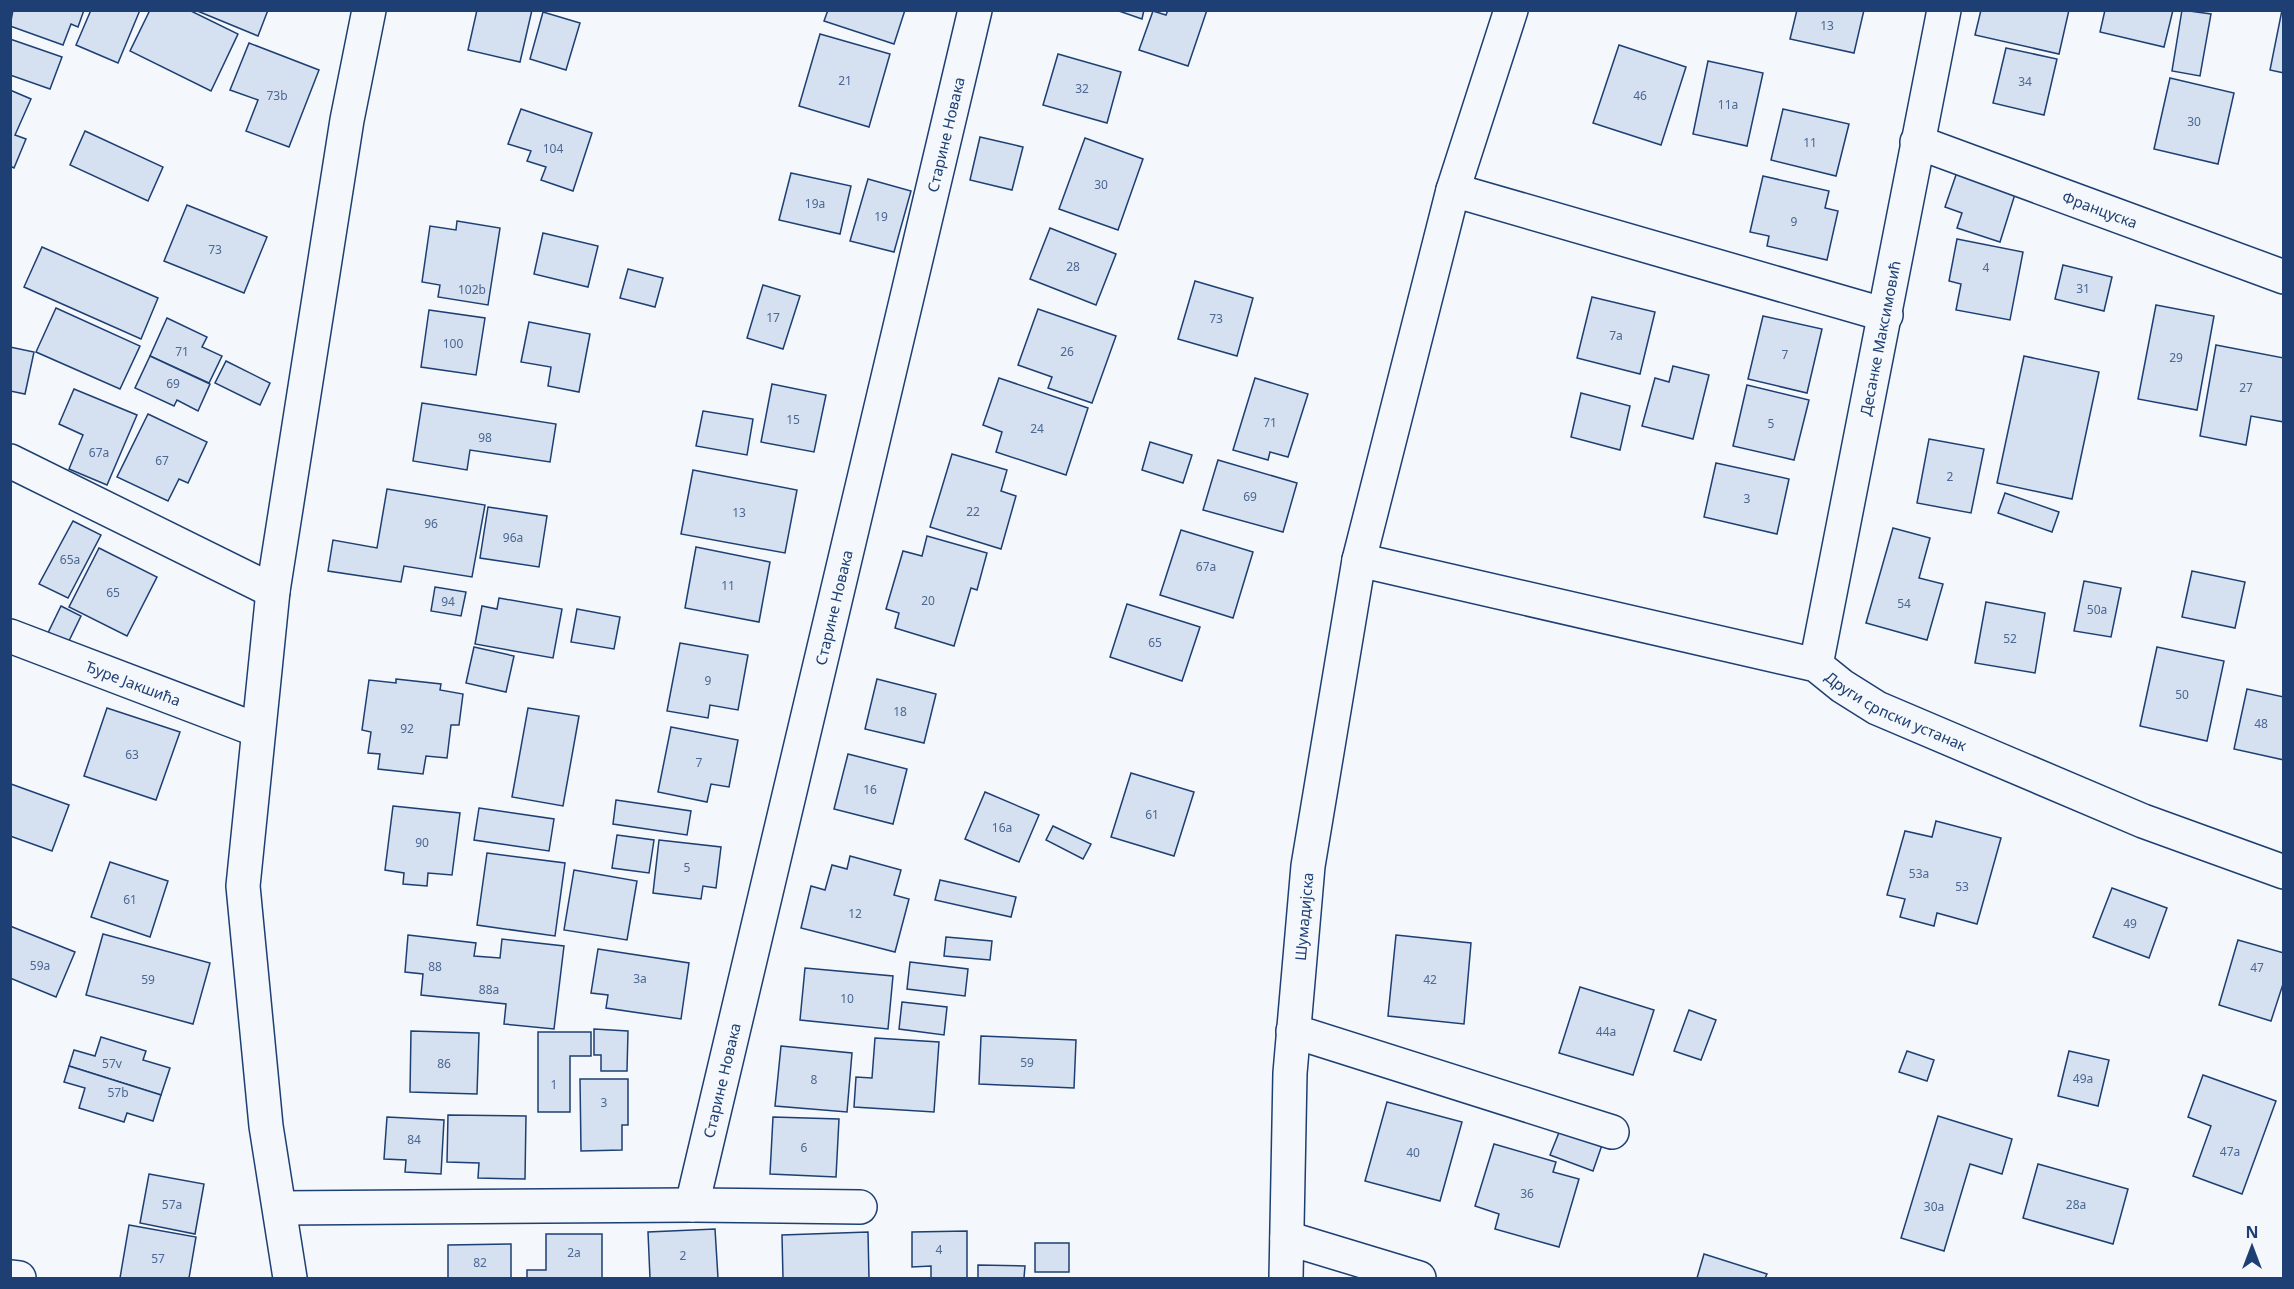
<svg xmlns="http://www.w3.org/2000/svg" width="2294" height="1289" font-family="'Noto Sans',sans-serif">
	<rect width="100%" height="100%" fill="#f4f7fb"/>
	<g fill="#d5e0f0" stroke="#1d3f73" stroke-width="1.5">
		<polygon points="13,10 84,10 78,27 71,24 63,45 10,26"/>
		<polygon points="91,10 140,10 118,63 76,45"/>
		<polygon points="150,10 189,10 238,34 211,91 130,51"/>
		<polygon points="195,10 268,10 258,36"/>
		<polygon points="477,10 532,10 520,62 468,50"/>
		<polygon points="828,10 905,10 894,44 824,21"/>
		<polygon points="1116,10 1144,10 1142,19"/>
		<polygon points="1168,10 1207,10 1188,66 1139,50 1153,11 1166,15"/>
		<polygon points="1797,10 1864,10 1854,53 1790,39"/>
		<polygon points="1981,10 2069,10 2059,54 1975,35"/>
		<polygon points="2105,10 2173,10 2164,47 2100,32"/>
		<polygon points="2182,10 2211,14 2200,76 2172,71"/>
		<polygon points="2282,10 2284,10 2284,73 2270,70"/>
		<polygon points="543,12 580,23 566,70 530,59"/>
		<polygon points="820,34 890,54 869,127 799,106"/>
		<polygon points="10,39 62,57 50,89 10,75"/>
		<polygon points="249,43 319,70 289,147 246,131 258,100 230,90"/>
		<polygon points="1619,45 1686,67 1661,145 1593,123"/>
		<polygon points="2006,48 2057,59 2044,115 1993,103"/>
		<polygon points="1058,54 1121,72 1107,123 1043,105"/>
		<polygon points="1708,61 1763,73 1747,146 1693,134"/>
		<polygon points="2170,78 2234,93 2218,164 2154,149"/>
		<polygon points="10,90 31,99 15,135 26,139 14,168 10,166"/>
		<polygon points="521,109 592,133 573,191 541,180 546,167 527,161 531,151 508,144"/>
		<polygon points="1783,109 1849,124 1836,176 1771,160"/>
		<polygon points="85,131 163,167 148,201 70,165"/>
		<polygon points="980,137 1023,147 1012,190 970,180"/>
		<polygon points="1085,138 1143,159 1118,230 1059,209"/>
		<polygon points="1957,172 2016,191 2000,242 1957,228 1962,213 1945,207"/>
		<polygon points="791,173 851,186 840,234 779,220"/>
		<polygon points="1763,176 1829,191 1825,208 1838,211 1827,260 1767,246 1769,236 1750,232"/>
		<polygon points="868,179 911,191 894,252 850,241"/>
		<polygon points="187,205 267,237 244,293 164,261"/>
		<polygon points="457,221 500,228 488,305 438,297 440,285 422,282 430,226 456,230"/>
		<polygon points="1050,228 1116,254 1096,305 1030,279"/>
		<polygon points="543,233 598,246 588,287 534,274"/>
		<polygon points="1957,239 2023,252 2010,320 1956,310 1961,284 1949,281"/>
		<polygon points="42,247 158,298 141,339 24,287"/>
		<polygon points="2063,265 2112,277 2104,311 2055,299"/>
		<polygon points="628,269 663,278 655,307 620,298"/>
		<polygon points="1195,281 1253,298 1237,356 1178,339"/>
		<polygon points="763,285 800,296 783,349 747,338"/>
		<polygon points="1592,297 1655,312 1640,374 1577,358"/>
		<polygon points="2156,305 2214,316 2197,410 2138,399"/>
		<polygon points="56,308 140,346 120,389 36,352"/>
		<polygon points="1038,309 1116,336 1092,403 1048,388 1052,377 1018,365"/>
		<polygon points="429,310 485,318 476,375 421,367"/>
		<polygon points="1763,316 1822,329 1807,393 1748,379"/>
		<polygon points="167,318 207,337 202,347 222,356 209,383 150,356"/>
		<polygon points="529,322 590,334 579,392 548,386 551,367 521,362"/>
		<polygon points="2216,345 2284,358 2284,422 2251,416 2246,445 2200,436"/>
		<polygon points="10,347 34,352 25,394 10,391"/>
		<polygon points="150,356 210,384 198,411 177,400 174,406 135,388"/>
		<polygon points="2024,356 2099,372 2072,499 1997,483"/>
		<polygon points="226,361 270,383 260,405 215,383"/>
		<polygon points="1673,366 1709,375 1693,439 1642,426 1655,378 1669,382"/>
		<polygon points="999,378 1088,408 1066,475 996,452 1002,432 983,425"/>
		<polygon points="1255,378 1308,394 1288,457 1270,452 1268,460 1233,450"/>
		<polygon points="772,384 826,395 814,452 761,442"/>
		<polygon points="1747,385 1809,400 1794,460 1733,446"/>
		<polygon points="74,389 137,415 107,485 69,469 83,435 59,424"/>
		<polygon points="1581,393 1630,406 1620,450 1571,437"/>
		<polygon points="422,403 556,424 550,462 470,450 467,470 413,461"/>
		<polygon points="703,411 753,419 747,455 696,446"/>
		<polygon points="148,414 207,442 188,483 179,479 168,501 117,477"/>
		<polygon points="1929,439 1984,449 1971,513 1917,503"/>
		<polygon points="1150,442 1192,455 1183,483 1142,470"/>
		<polygon points="952,454 1007,470 1001,491 1016,496 1001,549 930,527"/>
		<polygon points="1218,460 1297,483 1283,532 1203,510"/>
		<polygon points="1716,463 1789,479 1777,534 1704,517"/>
		<polygon points="693,470 797,490 785,553 681,534"/>
		<polygon points="387,489 485,505 472,577 404,566 401,582 328,571 333,540 377,548"/>
		<polygon points="2005,493 2059,512 2052,532 1998,513"/>
		<polygon points="488,507 547,516 539,567 480,558"/>
		<polygon points="73,521 101,535 68,598 39,584"/>
		<polygon points="1893,528 1930,538 1919,578 1943,584 1927,640 1866,623"/>
		<polygon points="1181,530 1253,552 1233,618 1160,595"/>
		<polygon points="927,536 987,553 977,590 971,588 954,646 895,628 899,613 886,609 903,551 922,556"/>
		<polygon points="696,547 770,562 759,622 685,608"/>
		<polygon points="99,548 157,577 127,636 69,607"/>
		<polygon points="2192,571 2245,582 2235,628 2182,617"/>
		<polygon points="2084,581 2121,588 2111,637 2074,631"/>
		<polygon points="435,587 466,592 461,616 431,611"/>
		<polygon points="499,598 562,609 553,658 475,644 482,606 497,609"/>
		<polygon points="1986,602 2045,613 2035,673 1975,663"/>
		<polygon points="1127,604 1200,627 1182,681 1110,657"/>
		<polygon points="61,606 81,616 65,649 45,639"/>
		<polygon points="577,609 620,617 614,649 571,642"/>
		<polygon points="680,643 748,655 738,710 710,705 708,718 667,711"/>
		<polygon points="474,647 514,656 506,692 466,683"/>
		<polygon points="2157,647 2224,661 2207,741 2140,726"/>
		<polygon points="396,679 441,684 440,690 463,694 459,725 451,725 447,758 426,756 423,774 378,769 380,754 368,753 371,732 362,730 369,680 396,683"/>
		<polygon points="877,679 936,694 924,743 865,729"/>
		<polygon points="2247,689 2284,697 2284,760 2234,749"/>
		<polygon points="107,708 180,732 156,800 84,776"/>
		<polygon points="528,708 579,716 563,806 512,797"/>
		<polygon points="671,727 738,740 729,787 711,784 707,802 658,792"/>
		<polygon points="848,754 907,769 893,824 834,809"/>
		<polygon points="1131,773 1194,792 1174,856 1111,837"/>
		<polygon points="11,784 69,805 52,851 10,836"/>
		<polygon points="985,792 1039,815 1019,862 965,839"/>
		<polygon points="616,800 691,811 687,835 613,824"/>
		<polygon points="393,806 460,813 452,875 428,873 427,886 403,884 404,873 385,870"/>
		<polygon points="479,808 554,819 549,851 474,840"/>
		<polygon points="1936,821 2001,838 1977,924 1937,913 1934,926 1900,917 1905,899 1887,895 1905,831 1932,837"/>
		<polygon points="1053,826 1091,844 1083,859 1046,840"/>
		<polygon points="617,835 654,840 649,873 612,868"/>
		<polygon points="659,840 721,847 716,888 703,886 701,899 653,893"/>
		<polygon points="487,853 565,863 555,936 477,925"/>
		<polygon points="850,856 901,870 894,895 909,899 895,952 801,928 811,886 825,890 832,865 847,869"/>
		<polygon points="110,862 168,881 150,937 91,917"/>
		<polygon points="574,870 637,881 627,940 564,930"/>
		<polygon points="940,880 1016,897 1011,917 935,900"/>
		<polygon points="2112,888 2167,908 2149,958 2093,937"/>
		<polygon points="10,926 75,952 56,997 10,978"/>
		<polygon points="103,934 210,963 193,1024 86,995"/>
		<polygon points="408,935 476,943 474,956 500,958 502,939 564,946 554,1029 504,1024 506,1004 421,995 423,974 405,972"/>
		<polygon points="1396,935 1471,943 1464,1024 1388,1016"/>
		<polygon points="946,937 992,941 990,960 944,956"/>
		<polygon points="2238,940 2284,953 2284,981 2271,1021 2219,1005"/>
		<polygon points="598,949 689,963 681,1019 606,1008 608,995 591,993"/>
		<polygon points="910,962 968,969 965,996 907,989"/>
		<polygon points="805,968 893,976 888,1029 800,1020"/>
		<polygon points="1580,987 1654,1010 1633,1075 1559,1053"/>
		<polygon points="902,1002 947,1007 944,1035 899,1029"/>
		<polygon points="1689,1010 1716,1020 1701,1060 1674,1051"/>
		<polygon points="594,1029 628,1031 627,1071 601,1071 601,1055 594,1055"/>
		<polygon points="411,1031 479,1033 477,1094 410,1092"/>
		<polygon points="538,1032 591,1032 591,1056 570,1056 570,1112 538,1112"/>
		<polygon points="981,1036 1076,1040 1074,1088 979,1084"/>
		<polygon points="101,1037 146,1051 143,1060 170,1068 161,1095 69,1066 74,1050 95,1056"/>
		<polygon points="875,1038 939,1042 934,1112 854,1107 856,1077 872,1078"/>
		<polygon points="781,1046 852,1053 847,1112 775,1106"/>
		<polygon points="1907,1051 1934,1060 1927,1081 1899,1072"/>
		<polygon points="2069,1051 2109,1060 2098,1106 2058,1096"/>
		<polygon points="69,1066 161,1095 153,1121 127,1113 124,1122 79,1108 85,1088 64,1082"/>
		<polygon points="2203,1075 2276,1101 2242,1194 2193,1176 2211,1126 2188,1117"/>
		<polygon points="580,1079 628,1079 628,1125 622,1125 622,1150 581,1151"/>
		<polygon points="1387,1102 1462,1122 1440,1201 1365,1181"/>
		<polygon points="448,1115 526,1116 525,1179 478,1178 479,1163 447,1162"/>
		<polygon points="1938,1116 2012,1139 2002,1174 1970,1164 1944,1251 1901,1238"/>
		<polygon points="387,1117 444,1120 441,1174 405,1172 406,1160 384,1159"/>
		<polygon points="773,1117 839,1119 836,1177 770,1174"/>
		<polygon points="1560,1130 1602,1145 1593,1171 1550,1155"/>
		<polygon points="1494,1144 1556,1162 1553,1172 1579,1179 1559,1247 1495,1229 1499,1214 1475,1206"/>
		<polygon points="2038,1164 2128,1189 2113,1244 2023,1218"/>
		<polygon points="149,1174 204,1184 195,1234 140,1223"/>
		<polygon points="129,1225 196,1237 189,1278 120,1278"/>
		<polygon points="715,1229 718,1278 650,1278 648,1232"/>
		<polygon points="967,1231 967,1278 931,1278 931,1266 912,1267 912,1232"/>
		<polygon points="868,1232 869,1278 783,1278 782,1235"/>
		<polygon points="546,1234 602,1234 602,1278 527,1278 527,1270 546,1270"/>
		<rect x="1035" y="1243" width="34" height="29"/>
		<polygon points="511,1244 511,1278 448,1278 448,1245"/>
		<polygon points="1704,1254 1767,1274 1765,1278 1697,1278"/>
		<polygon points="978,1265 1025,1266 1024,1278 978,1278"/>
	</g>
	<g fill="none" stroke-linecap="round" stroke-linejoin="round">
		<g stroke="#1d3f73" stroke-width="36">
			<g id="minor">
				<path id="s1" d="M1917,142L2284,277"/>
				<polyline points="1453,190 1886,315"/>
				<polyline points="10,461 273,591"/>
				<path id="s2" d="M1359,560L1816,665L1842,686L1877,708L2143,821L2284,872"/>
				<path id="s3" d="M10,636L257,730"/>
				<path id="s4" d="M1816,665L1944,10"/>
				<polyline points="1293,1031 1612,1132"/>
				<path id="s5" d="M692,1205L975,10"/>
				<polyline points="280,1208 692,1205 860,1207"/>
				<polyline points="1287,1238 1419,1278"/>
				<polyline points="10,1277 19,1278"/>
				<path id="s6" d="M1286,1278L1290,1073L1308,866L1359,560L1453,190L1511,10"/>
			</g>
		</g>
		<g stroke="#1d3f73" stroke-width="36">
			<polyline id="major" points="290,1278 266,1126 243,886 273,591 347,120 369,10"/>
		</g>
		<use href="#minor" stroke="#f4f7fb" stroke-width="33"/>
		<use href="#major" stroke="#f4f7fb" stroke-width="33"/>
	</g>
	<g text-anchor="middle" dominant-baseline="central" stroke-width="4.5" stroke-linejoin="round" paint-order="stroke">
		<g font-size="12" fill="#4b6792">
			<text x="1827" y="25">13</text>
			<text x="845" y="80">21</text>
			<text x="2025" y="81">34</text>
			<text x="1082" y="88">32</text>
			<text x="277" y="95">73b</text>
			<text x="1640" y="95">46</text>
			<text x="1728" y="104">11a</text>
			<text x="2194" y="121">30</text>
			<text x="1810" y="142">11</text>
			<text x="553" y="148">104</text>
			<text x="1101" y="184">30</text>
			<text x="815" y="203">19a</text>
			<text x="881" y="216">19</text>
			<text x="1794" y="221">9</text>
			<text x="215" y="249">73</text>
			<text x="1073" y="266">28</text>
			<text x="1986" y="267">4</text>
			<text x="2083" y="288">31</text>
			<text x="472" y="289">102b</text>
			<text x="773" y="317">17</text>
			<text x="1216" y="318">73</text>
			<text x="1616" y="335">7a</text>
			<text x="453" y="343">100</text>
			<text x="182" y="351">71</text>
			<text x="1067" y="351">26</text>
			<text x="1785" y="354">7</text>
			<text x="2176" y="357">29</text>
			<text x="173" y="383">69</text>
			<text x="2246" y="387">27</text>
			<text x="793" y="419">15</text>
			<text x="1270" y="422">71</text>
			<text x="1771" y="423">5</text>
			<text x="1037" y="428">24</text>
			<text x="485" y="437">98</text>
			<text x="99" y="452">67a</text>
			<text x="162" y="460">67</text>
			<text x="1950" y="476">2</text>
			<text x="1250" y="496">69</text>
			<text x="1747" y="498">3</text>
			<text x="973" y="511">22</text>
			<text x="739" y="512">13</text>
			<text x="431" y="523">96</text>
			<text x="513" y="537">96a</text>
			<text x="70" y="559">65a</text>
			<text x="1206" y="566">67a</text>
			<text x="728" y="585">11</text>
			<text x="113" y="592">65</text>
			<text x="928" y="600">20</text>
			<text x="448" y="601">94</text>
			<text x="1904" y="603">54</text>
			<text x="2097" y="609">50a</text>
			<text x="2010" y="638">52</text>
			<text x="1155" y="642">65</text>
			<text x="708" y="680">9</text>
			<text x="2182" y="694">50</text>
			<text x="900" y="711">18</text>
			<text x="2261" y="723">48</text>
			<text x="407" y="728">92</text>
			<text x="132" y="754">63</text>
			<text x="699" y="762">7</text>
			<text x="870" y="789">16</text>
			<text x="1152" y="814">61</text>
			<text x="1002" y="827">16a</text>
			<text x="422" y="842">90</text>
			<text x="687" y="867">5</text>
			<text x="1919" y="873">53a</text>
			<text x="1962" y="886">53</text>
			<text x="130" y="899">61</text>
			<text x="855" y="913">12</text>
			<text x="2130" y="923">49</text>
			<text x="40" y="965">59a</text>
			<text x="435" y="966">88</text>
			<text x="2257" y="967">47</text>
			<text x="640" y="978">3a</text>
			<text x="148" y="979">59</text>
			<text x="1430" y="979">42</text>
			<text x="489" y="989">88a</text>
			<text x="847" y="998">10</text>
			<text x="1606" y="1031">44a</text>
			<text x="1027" y="1062">59</text>
			<text x="112" y="1063">57v</text>
			<text x="444" y="1063">86</text>
			<text x="2083" y="1078">49a</text>
			<text x="814" y="1079">8</text>
			<text x="554" y="1084">1</text>
			<text x="118" y="1092">57b</text>
			<text x="604" y="1102">3</text>
			<text x="414" y="1139">84</text>
			<text x="804" y="1147">6</text>
			<text x="2230" y="1151">47a</text>
			<text x="1413" y="1152">40</text>
			<text x="1527" y="1193">36</text>
			<text x="172" y="1204">57a</text>
			<text x="2076" y="1204">28a</text>
			<text x="1934" y="1206">30a</text>
			<text x="939" y="1249">4</text>
			<text x="574" y="1252">2a</text>
			<text x="683" y="1255">2</text>
			<text x="158" y="1258">57</text>
			<text x="480" y="1262">82</text>
		</g>
		<g font-size="15" fill="#1d3f73" stroke="#f4f7fb">
			<text stroke="none"><textPath href="#s5" startOffset="1100">Старине Новака</textPath></text>
			<text stroke="none"><textPath href="#s1" startOffset="195">Француска</textPath></text>
			<text stroke="none"><textPath href="#s4" startOffset="333">Десанке Максимовић</textPath></text>
			<text stroke="none"><textPath href="#s5" startOffset="614">Старине Новака</textPath></text>
			<text stroke="none"><textPath href="#s3" startOffset="132">Ђуре Јакшића</textPath></text>
			<text stroke="none"><textPath href="#s2" startOffset="562">Други српски устанак</textPath></text>
			<text stroke="none"><textPath href="#s6" startOffset="362">Шумадијска</textPath></text>
			<text stroke="none"><textPath href="#s5" startOffset="128">Старине Новака</textPath></text>
		</g>
	</g>
	<rect width="2294" height="1289" fill="none" stroke="#1d3f73" stroke-width="24"/>
	<g transform="translate(2252 1247)" stroke="#f4f7fb" stroke-width="4.5" paint-order="stroke">
	<path d="M0-4.5L10 22L0 15L-10 22Z" fill="#1d3f73"/>
	<text y="-9" font-size="16" font-weight="bold" text-anchor="middle" fill="#1d3f73">N</text>
	</g>
</svg>
